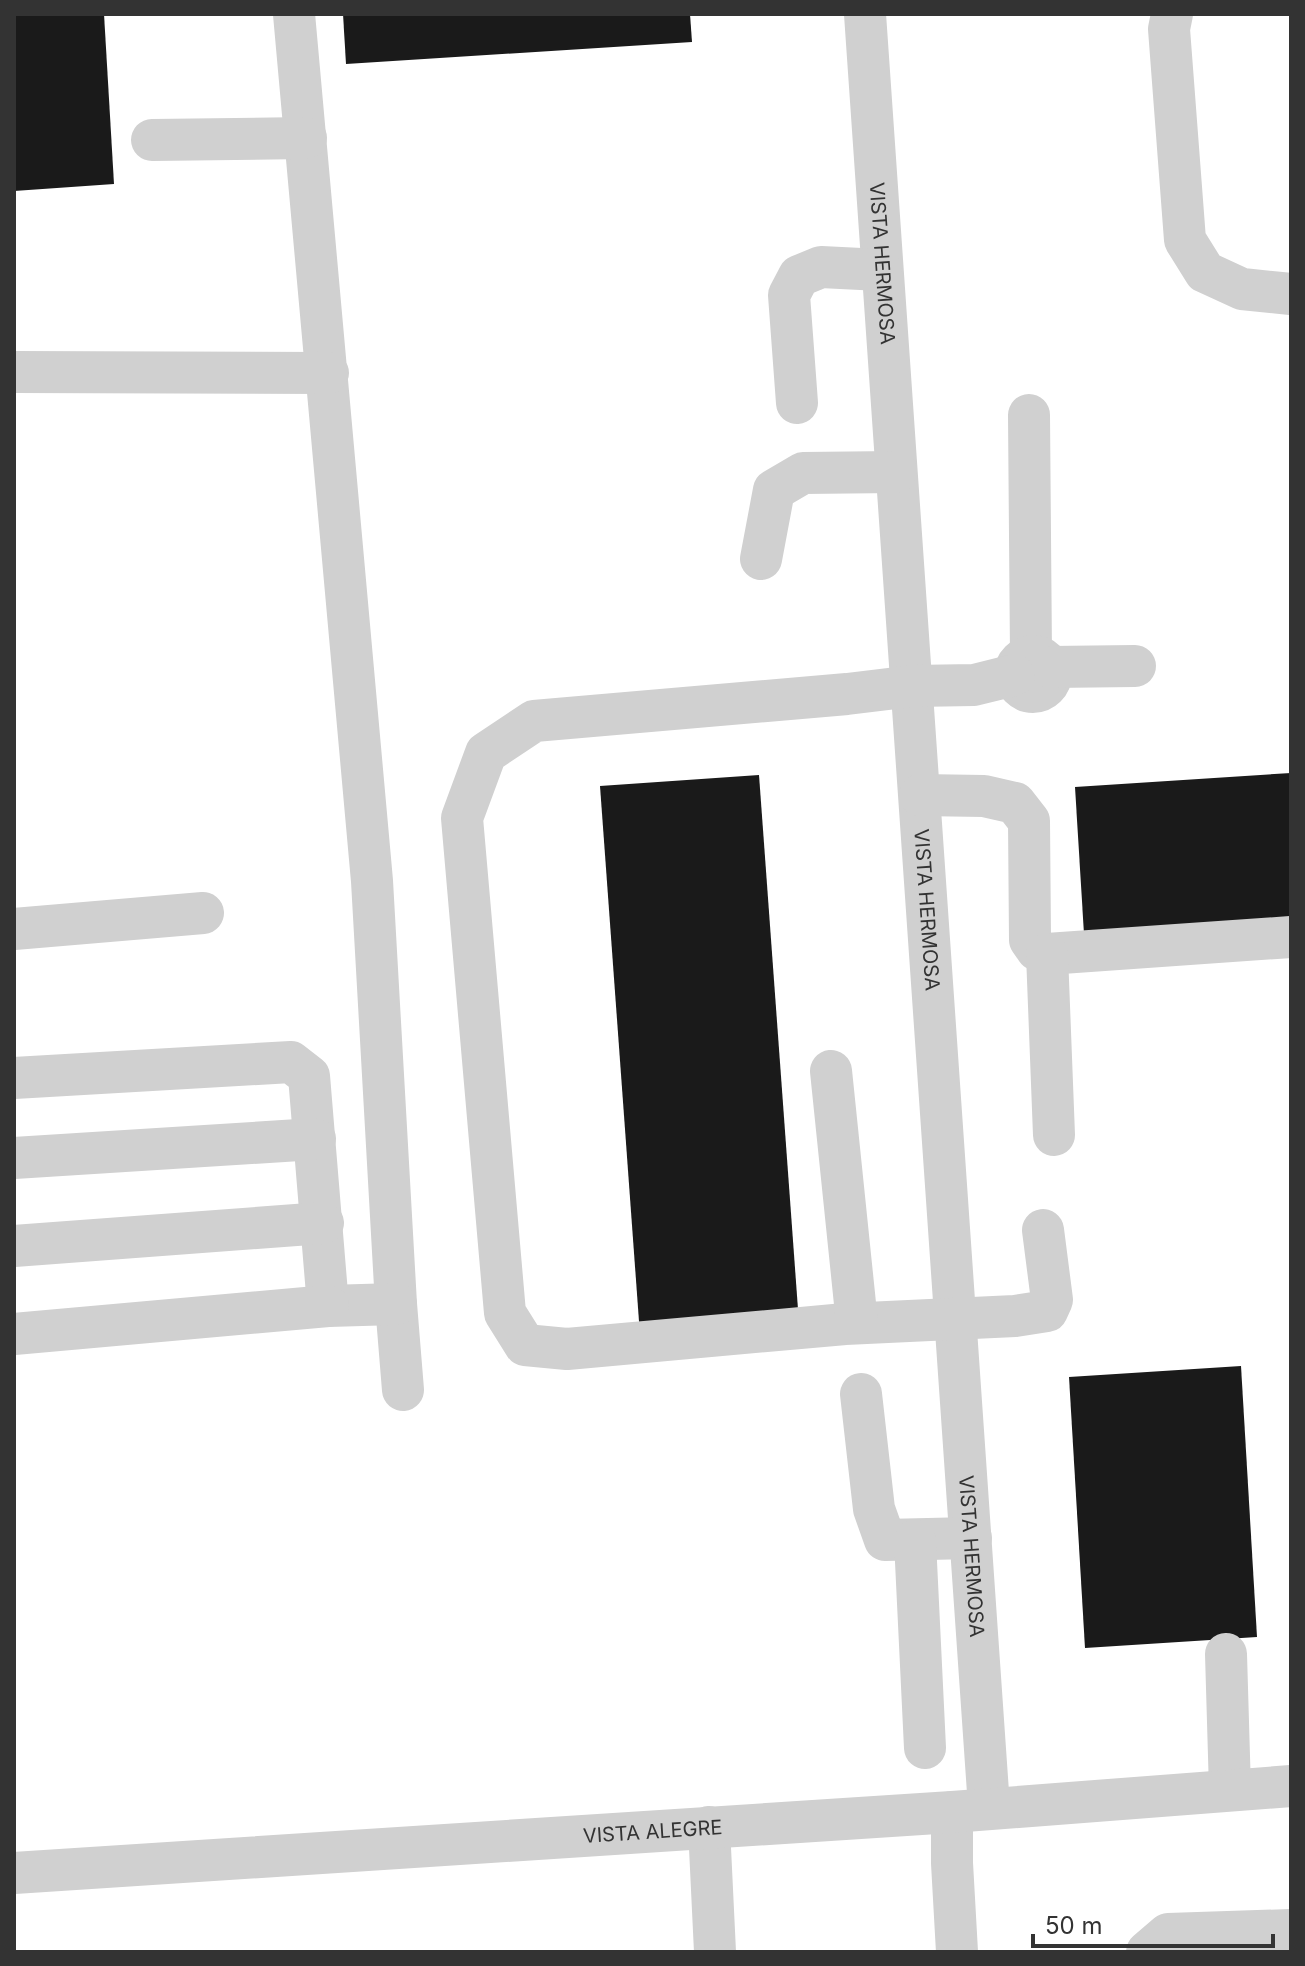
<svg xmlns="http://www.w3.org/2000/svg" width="1305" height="1966" font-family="Inter,sans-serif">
	<rect width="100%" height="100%" fill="#fff"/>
	<g fill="#1a1a1a">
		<polygon points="14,14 104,14 114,184 14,191"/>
		<polygon points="343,14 690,14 692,42 346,64"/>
		<polygon points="1291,773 1291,921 1084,934 1075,787"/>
		<polygon points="759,775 799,1323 640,1335 600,786"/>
		<polygon points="1241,1366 1257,1637 1085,1648 1069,1377"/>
	</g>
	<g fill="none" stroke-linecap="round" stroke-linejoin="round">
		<g stroke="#d0d0d0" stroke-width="42">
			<polyline points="294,14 372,881 396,1304 403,1390"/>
			<path id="s1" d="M865,14L989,1807"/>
			<polyline points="1172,14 1169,29 1185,240 1205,272 1242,289 1291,294"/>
			<polyline points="152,140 306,138"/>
			<polyline points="14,372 328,373"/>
			<polyline points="797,403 789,295 799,276 821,267 881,270"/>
			<polyline points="1029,415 1031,655"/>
			<polyline points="761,559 774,490 803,473 896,472"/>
			<circle cx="1033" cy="674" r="18"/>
			<polyline points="1051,667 1135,666"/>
			<polyline points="1014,675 974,685 913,686 847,694 534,721 486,753 462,818 505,1313 525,1345 567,1349 845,1324 1015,1316 1047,1311 1052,1300 1043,1230"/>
			<polyline points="920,795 984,796 1015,803 1029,821 1030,940 1037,950 1047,954 1291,937"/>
			<polyline points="14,929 203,913"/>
			<polyline points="1047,954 1054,1135"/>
			<polyline points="831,1071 857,1323"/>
			<polyline points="14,1078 291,1062 309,1076 328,1306 396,1304"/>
			<polyline points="14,1158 315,1139"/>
			<polyline points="14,1246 323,1223"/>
			<polyline points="14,1334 328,1306"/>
			<polyline points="861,1394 874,1509 885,1540 971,1538"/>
			<polyline points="915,1541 925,1748"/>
			<polyline points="1226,1654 1230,1790"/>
			<polyline points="952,1812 952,1863 957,1952"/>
			<polyline points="709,1827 715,1952"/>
			<path id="s2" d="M14,1873L952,1812L1291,1786"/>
			<polyline points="1147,1952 1168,1934 1291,1930"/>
		</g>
	</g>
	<g text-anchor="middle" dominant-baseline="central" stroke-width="8" stroke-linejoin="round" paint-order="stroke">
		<g font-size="20" fill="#333" stroke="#fff">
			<text stroke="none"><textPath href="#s1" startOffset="250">VISTA HERMOSA</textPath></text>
			<text stroke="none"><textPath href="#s1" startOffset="898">VISTA HERMOSA</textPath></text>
			<text stroke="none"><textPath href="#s1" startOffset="1546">VISTA HERMOSA</textPath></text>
			<text stroke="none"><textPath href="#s2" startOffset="640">VISTA ALEGRE</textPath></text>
		</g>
	</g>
	<rect width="1305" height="1966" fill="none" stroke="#333333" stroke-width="32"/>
	<path d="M1033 1934v12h240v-12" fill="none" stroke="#333333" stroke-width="4"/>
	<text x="1045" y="1934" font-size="24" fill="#333333" stroke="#ffffff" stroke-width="6" paint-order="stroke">50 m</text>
</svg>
